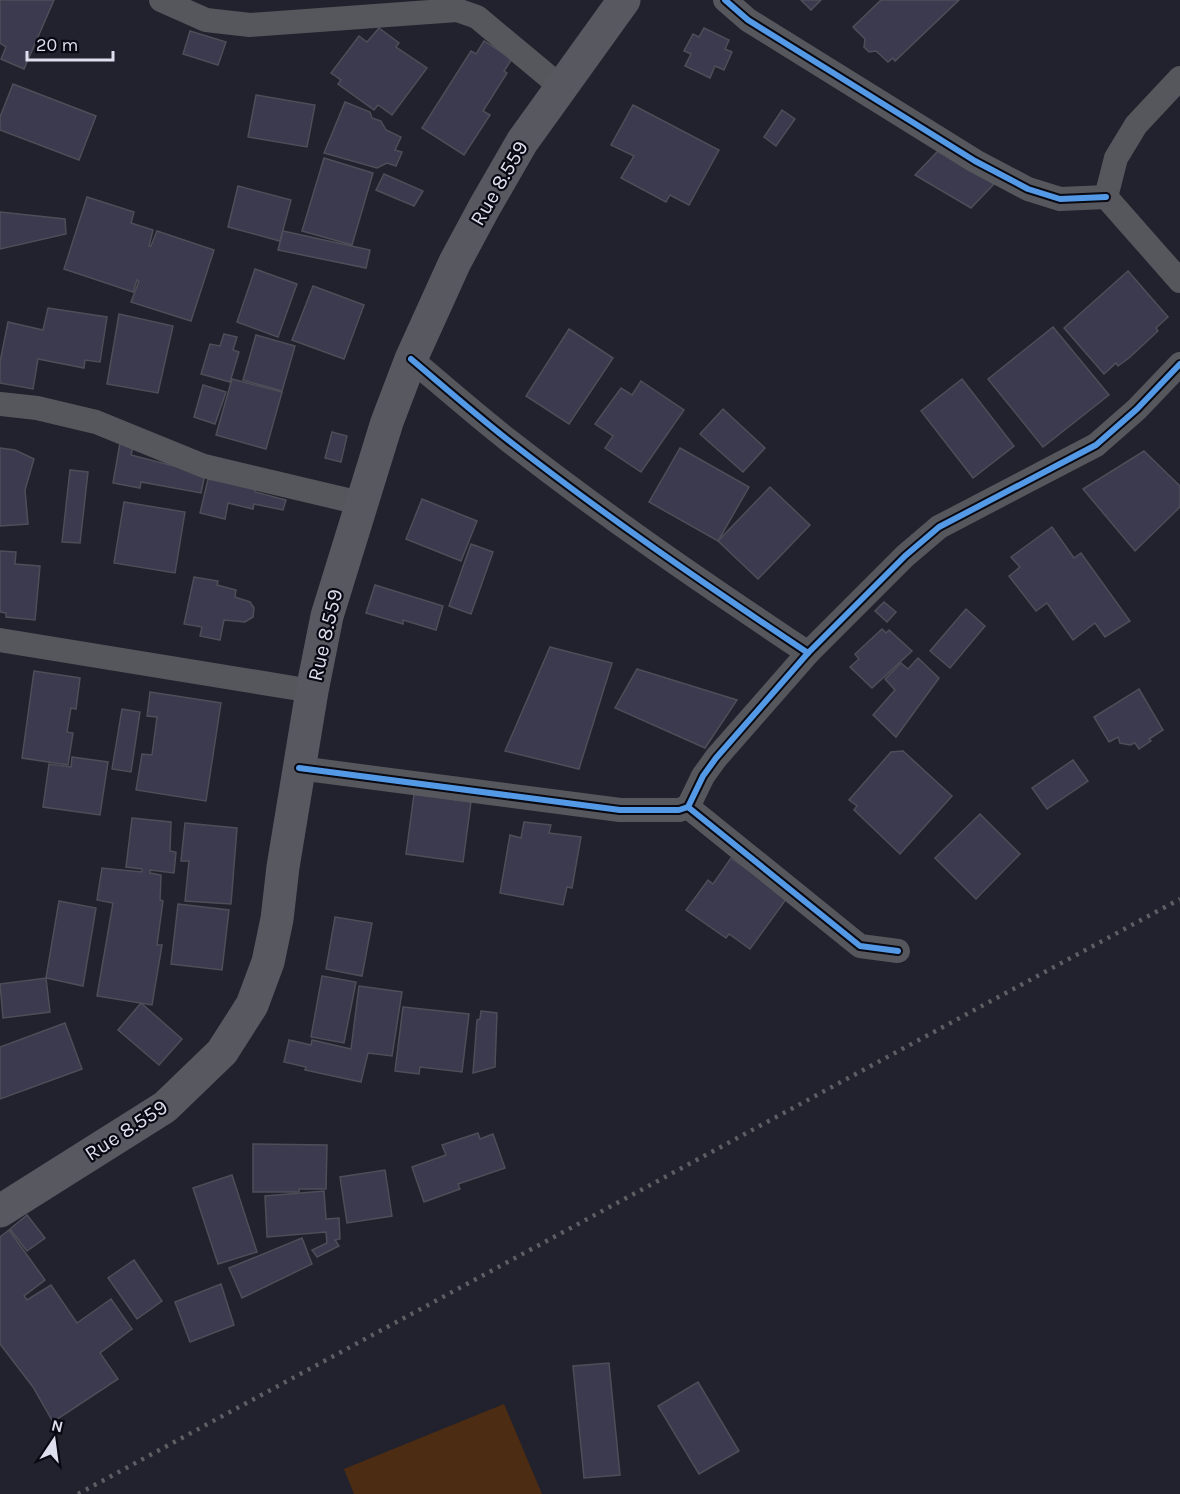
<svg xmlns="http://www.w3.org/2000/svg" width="1180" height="1494" font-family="Karla,sans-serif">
	<rect width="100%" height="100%" fill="#22222e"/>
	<polygon fill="#4c2c12" points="504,1404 542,1494 354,1494 344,1469"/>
	<g fill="#3b3a4e" stroke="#4e4e59" stroke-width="1.5">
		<polygon points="0,0 54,0 24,69 1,59 6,47 0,43"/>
		<polygon points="801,0 821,0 811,10"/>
		<polygon points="881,0 959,0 895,61 893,58 888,62 876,51 869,52 864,47 865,39 853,27"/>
		<polygon points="379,28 399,43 396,47 427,68 392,115 378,105 374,110 338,84 341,80 331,73 359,36 367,42"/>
		<polygon points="704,28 729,40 725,49 732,52 724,70 715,66 710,78 685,66 691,54 684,51 693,34 699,37"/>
		<polygon points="190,31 226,42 218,65 183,54"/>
		<polygon points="484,41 512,59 504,71 507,73 483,111 490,115 464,155 422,128 471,51 476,54"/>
		<polygon points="13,84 96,116 79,160 0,130 0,117"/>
		<polygon points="256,95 315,105 307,147 248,137"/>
		<polygon points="345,102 370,112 372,118 381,121 386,130 401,137 395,150 402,152 396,166 387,163 377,168 324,153"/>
		<polygon points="633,105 719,150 689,205 670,195 666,202 621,178 634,156 611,145"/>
		<polygon points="782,110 795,119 776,146 764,137"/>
		<polygon points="938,151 994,184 971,208 915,175"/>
		<polygon points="324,158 373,173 352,245 302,231"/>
		<polygon points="384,174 423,191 414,206 376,190"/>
		<polygon points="238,186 291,200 280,241 228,227"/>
		<polygon points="87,197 134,212 131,223 153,230 149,246 151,246 157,231 214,250 191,321 131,302 139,281 137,280 133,292 64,269"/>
		<polygon points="0,212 65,219 66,234 0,249"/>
		<polygon points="283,231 370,250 366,268 278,250"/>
		<polygon points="255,269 297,284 278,337 237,322"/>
		<polygon points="1128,271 1168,317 1156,328 1158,331 1129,358 1118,366 1116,363 1104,374 1064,328"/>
		<polygon points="313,286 364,305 344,359 292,340"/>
		<polygon points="48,308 107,317 100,362 85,360 84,368 38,359 33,389 0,383 0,362 8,322 43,330"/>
		<polygon points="119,314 173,326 158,393 107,384"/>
		<polygon points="1053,327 1109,395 1043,447 988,379"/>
		<polygon points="569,329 613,358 569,424 526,396"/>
		<polygon points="224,334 237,337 233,350 239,352 230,382 201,374 210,344 220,346"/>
		<polygon points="256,335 295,346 282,391 243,380"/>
		<polygon points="232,379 282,392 266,449 216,435"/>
		<polygon points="962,379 1014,446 973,478 921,411"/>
		<polygon points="641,381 684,410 641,472 605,448 613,436 595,424 621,388 632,395"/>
		<polygon points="203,385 226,392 215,424 194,417"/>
		<polygon points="723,409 765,448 743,472 700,434"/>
		<polygon points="332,432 347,436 341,462 325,458"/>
		<polygon points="120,443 133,447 131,455 205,474 201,493 141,482 140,488 113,483"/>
		<polygon points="0,448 15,450 34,459 25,490 28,524 0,526"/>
		<polygon points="680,448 749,487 718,541 649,502"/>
		<polygon points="1144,451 1180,486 1180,507 1135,551 1083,489"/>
		<polygon points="70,470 88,472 80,543 62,542"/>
		<polygon points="208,479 255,488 255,492 286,500 283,510 254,504 253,509 228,503 225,519 200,513"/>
		<polygon points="770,487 810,525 758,579 718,541"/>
		<polygon points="422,499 477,521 461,561 406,539"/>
		<polygon points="124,502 185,512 175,573 114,563"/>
		<polygon points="1052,527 1074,558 1081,553 1130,621 1105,637 1095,623 1073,640 1047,603 1036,611 1009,576 1020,567 1011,557"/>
		<polygon points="471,544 493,552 471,614 449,606"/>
		<polygon points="0,551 16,552 15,564 40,566 35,620 6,617 6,613 0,612"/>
		<polygon points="194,577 218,581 217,585 236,590 235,597 250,602 254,608 253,617 245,622 224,620 220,640 200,636 202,627 184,624"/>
		<polygon points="375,585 443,606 436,630 403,620 403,624 366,613"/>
		<polygon points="884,602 896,612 887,622 875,611"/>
		<polygon points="966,609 985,626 950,668 930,651"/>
		<polygon points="882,629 886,633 889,630 912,651 872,688 850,667 859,659 855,654"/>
		<polygon points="550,647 612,663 579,769 505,751"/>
		<polygon points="918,658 939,678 896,737 873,715 895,690 885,679 901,663 908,669"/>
		<polygon points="637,669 737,700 705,748 615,708"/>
		<polygon points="34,671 80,678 76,709 71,708 67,732 73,733 68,765 22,758"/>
		<polygon points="1139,689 1163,730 1149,739 1151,741 1139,749 1135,743 1130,745 1120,743 1118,737 1109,742 1094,717"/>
		<polygon points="150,692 221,703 206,801 136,790 142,754 152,755 157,717 147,716"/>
		<polygon points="122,709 140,712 131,772 112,769"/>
		<polygon points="903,751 952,796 900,854 854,810 857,806 849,800 891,752"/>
		<polygon points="72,757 108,762 100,815 43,807 49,764 71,767"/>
		<polygon points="1073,760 1088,781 1047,809 1032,788"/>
		<polygon points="414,794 471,802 463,862 406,854"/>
		<polygon points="980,814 1020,854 976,899 935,858"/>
		<polygon points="132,818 171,822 170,851 176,852 174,873 150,870 150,873 161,875 160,900 163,901 157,945 162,945 152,1005 97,996 113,903 97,900 102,868 142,872 142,869 126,867"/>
		<polygon points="524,822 551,825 549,833 581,837 572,888 567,887 563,905 500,893 510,835 521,838"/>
		<polygon points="185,823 237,828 231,904 185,901 189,861 181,861"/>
		<polygon points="731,858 787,898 750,949 729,934 726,938 686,910 708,880 713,884"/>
		<polygon points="59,901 96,908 83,986 46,978"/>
		<polygon points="178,904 229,910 222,970 171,964"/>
		<polygon points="335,917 372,923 362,976 326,969"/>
		<polygon points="322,976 356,982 344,1043 311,1037"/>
		<polygon points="46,978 50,1012 3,1018 0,984"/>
		<polygon points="359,986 402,992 392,1056 368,1053 361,1082 305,1070 306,1067 284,1062 289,1040 311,1045 312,1040 351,1049"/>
		<polygon points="141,1003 182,1039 159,1065 118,1030"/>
		<polygon points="403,1007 469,1014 462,1072 420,1067 419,1074 395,1071"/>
		<polygon points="481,1011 497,1013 495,1067 473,1073 477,1020 480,1019"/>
		<polygon points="65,1023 82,1069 0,1099 0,1047"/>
		<polygon points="478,1133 480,1139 493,1134 505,1168 458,1184 460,1189 424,1202 412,1167 446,1155 442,1145"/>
		<polygon points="253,1144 327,1145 326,1189 299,1189 299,1192 253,1192"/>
		<polygon points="385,1170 392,1216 347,1223 340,1177"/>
		<polygon points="232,1175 257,1252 218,1264 193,1188"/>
		<polygon points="324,1191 326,1219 339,1218 340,1239 335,1240 339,1246 317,1257 312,1250 327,1243 326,1232 267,1237 265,1196"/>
		<polygon points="27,1215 45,1238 27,1251 10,1229"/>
		<polygon points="9,1230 45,1280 24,1296 27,1300 51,1285 77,1323 111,1299 132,1329 100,1353 118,1379 53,1422 33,1387 0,1344 0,1237"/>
		<polygon points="302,1238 312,1264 242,1298 229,1268"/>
		<polygon points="134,1260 162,1301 137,1319 108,1278"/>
		<polygon points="221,1284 234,1325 190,1342 175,1302"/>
		<polygon points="609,1363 620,1475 584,1478 573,1366"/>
		<polygon points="698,1382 739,1451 699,1474 658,1406"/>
	</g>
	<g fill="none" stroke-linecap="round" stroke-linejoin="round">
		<g stroke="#56575c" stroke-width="24">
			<polyline points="161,0 206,20 250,25 457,10 477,17 561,87"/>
			<polyline points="725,0 748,20 975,161 1028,189 1060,199 1106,197"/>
			<polyline points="1106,197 1116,158 1136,125 1180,78"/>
			<polyline points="1106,197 1180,281"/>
			<path d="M411,359C443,386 475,414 508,440C605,516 706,585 808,653"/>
			<polyline points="0,404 37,408 96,422 204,466 360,503"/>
			<polyline points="0,640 312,691"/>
			<polyline points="299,768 620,810 679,810 688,807 860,946 898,951"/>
			<polyline points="688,807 703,776 716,758 808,653 905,556 939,527 1096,445 1137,409 1180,364"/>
		</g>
		<polyline stroke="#585960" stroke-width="33" points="0,1211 165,1107 222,1052 252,1005 268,962 277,919 283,867 312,691 327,616 387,422 411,359 455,262 484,208 522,142 624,0"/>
		<polyline stroke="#5e5e65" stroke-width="4.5" stroke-dasharray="3 6" stroke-linecap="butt" points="78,1494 1180,899"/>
		<g stroke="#080912" stroke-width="10">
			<g id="cycleway">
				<polyline points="725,0 748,20 975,161 1028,189 1060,199 1106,197"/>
				<path d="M411,359C443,386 475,414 508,440C605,516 706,585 808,653"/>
				<polyline points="299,768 620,810 679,810 688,807 860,946 898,951"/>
				<polyline points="688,807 703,776 716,758 808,653 905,556 939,527 1096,445 1137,409 1180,364"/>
			</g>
		</g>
		<use href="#cycleway" stroke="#5399e6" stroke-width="6"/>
	</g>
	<g text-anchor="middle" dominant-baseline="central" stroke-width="4.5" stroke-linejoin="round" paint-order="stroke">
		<g font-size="21" fill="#dddfee" stroke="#080912">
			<text transform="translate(499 183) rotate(-60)">Rue 8.559</text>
			<text transform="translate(325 635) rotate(-77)">Rue 8.559</text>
			<text transform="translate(126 1130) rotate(-33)">Rue 8.559</text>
		</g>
	</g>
	<g transform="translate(54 1440) rotate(13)" stroke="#080912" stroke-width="4.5" paint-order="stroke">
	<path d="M0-4.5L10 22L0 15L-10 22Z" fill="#dddfee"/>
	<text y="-9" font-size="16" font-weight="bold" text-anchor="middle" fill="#dddfee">N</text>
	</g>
	<path d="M27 51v9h86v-9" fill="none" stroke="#dddfee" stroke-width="3"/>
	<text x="36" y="51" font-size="18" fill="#dddfee" stroke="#080912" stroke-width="4.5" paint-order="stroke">20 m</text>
</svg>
